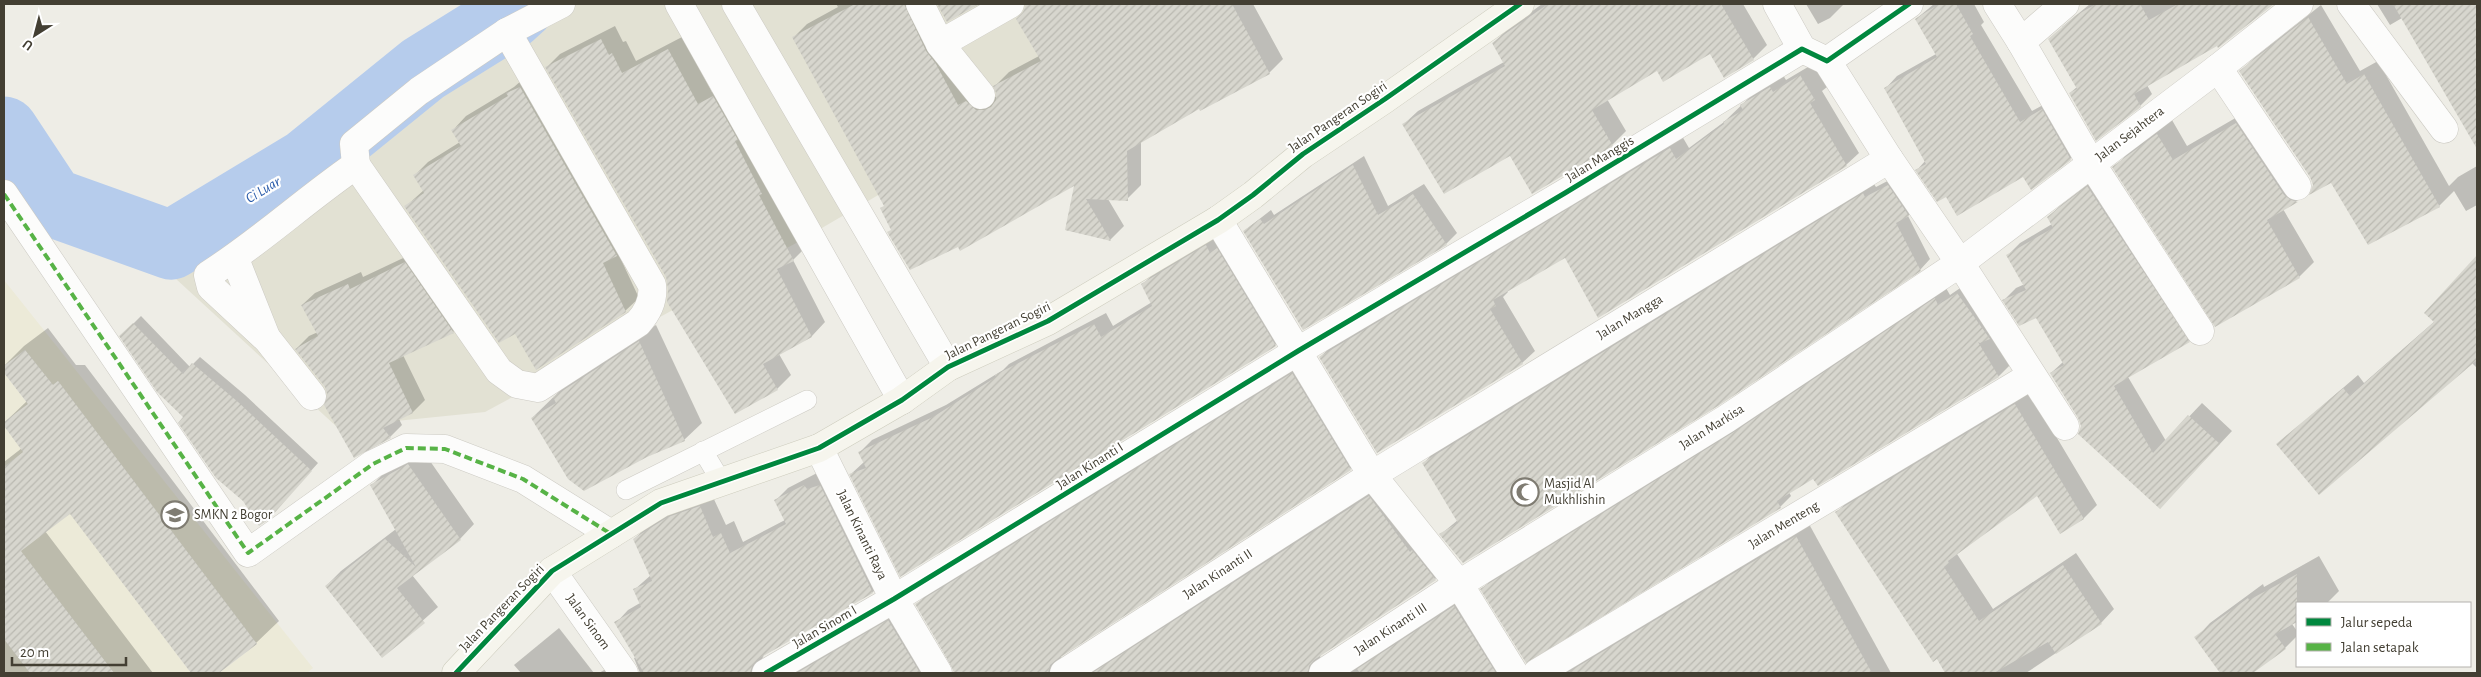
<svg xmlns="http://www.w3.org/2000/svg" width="2481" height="677" font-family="'Alegreya Sans',sans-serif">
	<defs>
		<pattern id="building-hatch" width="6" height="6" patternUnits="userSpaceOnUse" patternTransform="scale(1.25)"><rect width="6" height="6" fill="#d7d6ce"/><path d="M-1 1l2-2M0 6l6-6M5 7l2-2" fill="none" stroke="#bab9b1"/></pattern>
	</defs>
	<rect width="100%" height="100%" fill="#eeede6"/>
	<polygon fill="#e2e1d3" points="504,4 1205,4 798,242 485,412 337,427 163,267"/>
	<g fill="#ecead8">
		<polygon points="4,280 313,668 307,673 219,673 257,644 58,381 53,385 25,350 4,366"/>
		<polygon points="4,373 28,404 4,422"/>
		<polygon points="4,426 191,673 114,673 24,555 4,569 4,563 60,521 13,460 4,467"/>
		<polygon points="4,639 30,673 4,673"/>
	</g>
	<g fill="#0003">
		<polygon points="836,4 923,4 989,96 997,97 995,86 1009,72 1039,56 1025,11 1027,4 1253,4 1283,59 1269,73 1199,108 1141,142 1141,185 1127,199 1108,199 1124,226 1110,240 1066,230 1076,184 958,246 892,229 885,205 793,38 807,24 838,7"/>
		<polygon points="1542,4 1743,4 1767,45 1753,59 1725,76 1711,52 1658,69 1607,99 1626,131 1612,145 1533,192 1511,154 1404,124 1418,111 1504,62 1493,43 1507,30"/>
		<polygon points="1806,4 1842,4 1843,5 1830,18 1818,24"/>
		<polygon points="1934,4 1974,4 1984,22 1981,25 2032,111 2054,99 2082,147 2070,159 2023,175 1946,195 1917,170 1926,160 1886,88 1897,76 1936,54 1916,19"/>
		<polygon points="2090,4 2271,4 2219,46 2218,44 2147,85 2152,94 2140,106 2070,93 2077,87 2062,27"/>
		<polygon points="2377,4 2477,4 2477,146 2402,18 2390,25"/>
		<polygon points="2321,5 2360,71 2378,61 2449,186 2458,177 2477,166 2477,205 2466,211 2454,191 2439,206 2332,181 2315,183 2241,71 2254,58"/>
		<polygon points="615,26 623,42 626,41 636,61 682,37 712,92 727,83 807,246 793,260 825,322 812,336 779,354 791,375 777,389 735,413 669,289 667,277 547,67 560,54"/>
		<polygon points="1813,64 1827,87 1822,91 1859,153 1846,165 1565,256 1506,290 1508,292 1503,297 1535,351 1522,363 1320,357 1333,345 1682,136 1689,148 1724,122 1754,93 1783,75 1786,80"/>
		<polygon points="522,80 618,253 639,298 625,311 515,333 405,207 424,190 415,175 428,162 460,142 453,130 466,116 514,87"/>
		<polygon points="2251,109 2305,186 2311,187 2298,200 2283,209 2314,262 2299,277 2215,326 2114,168 2128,153 2172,120 2187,146"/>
		<polygon points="1364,156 1388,206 1424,184 1457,233 1446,244 1303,328 1244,231 1271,210 1274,215"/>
		<polygon points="1899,175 1919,205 1908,216 1930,259 1920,270 1441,534 1458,520 1424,463 1434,452 1874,184 1876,187"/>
		<polygon points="2100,175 2201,329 2189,341 2128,377 2166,441 2202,403 2232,431 2172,495 2082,426 2080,417 2051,373 2063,362 2037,317 2004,300 2016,288 2025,284 2008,255 2020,243 2052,224 2048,217 2061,205"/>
		<polygon points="1218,234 1287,333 1275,345 851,474 864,462 860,452 872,440 946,405 1003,370 1009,364 1106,313 1113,326 1152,302 1143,284 1155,272"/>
		<polygon points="418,251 465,320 453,332 403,355 425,400 413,412 399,419 402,425 390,437 329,394 326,386 296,349 309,336 318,332 302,305 315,293 361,272 363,277"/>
		<polygon points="2477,258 2477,368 2472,363 2278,444 2358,375 2364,383 2435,321 2466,269"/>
		<polygon points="1969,282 2010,365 1999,376 1818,484 1814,477 1789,492 1791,496 1780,507 1482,589 1493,578 1946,288 1950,295"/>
		<polygon points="141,316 190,367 200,357 245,395 318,463 276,510 184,417 121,336"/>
		<polygon points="656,325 702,423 684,440 532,418 571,380"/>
		<polygon points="48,328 76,365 85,365 279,621 256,643 217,673 193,673 70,512 45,531 153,673 4,673 4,462 22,448 4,423 27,401 4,371 4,366 24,346"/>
		<polygon points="1305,362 1362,457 1350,469 1062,654 1060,660 1068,673 1039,673 1028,657 998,673 955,673 917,604 929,592"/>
		<polygon points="2029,391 2097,505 2084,518 2060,532 2037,494 1957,554 1993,609 2076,553 2114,609 2101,623 2026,673 1947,673 1837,512 1850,499"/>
		<polygon points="423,451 474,524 460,539 412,575 438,607 382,657 326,586 341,571 396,529 371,486 386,471"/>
		<polygon points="817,473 885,579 873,592 764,655 762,659 770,673 640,673 634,658 636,657 616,623 628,610 640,603 634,590 651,575 634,539 647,527 682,505 712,495 726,525 734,521 743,542 785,520 776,500 788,488"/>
		<polygon points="1381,484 1448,567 1435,579 1321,654 1319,661 1327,673 1087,673"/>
		<polygon points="1809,524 1891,673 1560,673"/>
		<polygon points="2319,556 2339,591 2327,603 2297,603 2297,621 2292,624 2297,631 2297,636 2285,648 2250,673 2222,673 2196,638 2210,623 2263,584 2264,587"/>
		<polygon points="1467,594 1518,673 1346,673"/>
		<polygon points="901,609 942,673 790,673"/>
		<polygon points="559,628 594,673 521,673 514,665"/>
		<polygon points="618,662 629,673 599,673"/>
	</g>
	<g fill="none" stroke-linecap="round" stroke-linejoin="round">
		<polyline stroke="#b6ccec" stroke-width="69" points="4,131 51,202 171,245 307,163 423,69 510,15 522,4"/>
	</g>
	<g fill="url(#building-hatch)">
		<polygon points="855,4 904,4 926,51 936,64 958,105 966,101 976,110 984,110 991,107 996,100 996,93 993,86 1041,61 1016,19 1023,12 1026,4 1232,4 1270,74 1200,111 1199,109 1127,151 1128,201 1086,199 1111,241 1065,230 1074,186 960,251 958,247 910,270 887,232 891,230 880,208 884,206 792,37"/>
		<polygon points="937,4 979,4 947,22"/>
		<polygon points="1548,4 1721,4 1754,60 1724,78 1710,54 1663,82 1657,71 1592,110 1613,146 1532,194 1510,156 1444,194 1402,124 1505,66 1492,43"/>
		<polygon points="1939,4 1956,4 1973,34 1970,36 2020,122 2042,109 2071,160 2031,190 2023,177 1957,216 1946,197 1937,202 1915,170 1926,164 1884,88 1937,57 1915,19"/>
		<polygon points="2096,4 2140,4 2149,20 2178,4 2274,4 2218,48 2217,46 2134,94 2141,107 2096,141 2069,93 2077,89 2048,39 2075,16"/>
		<polygon points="2393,4 2477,4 2477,149"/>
		<polygon points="2308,17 2347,84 2364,74 2440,207 2368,245 2331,183 2309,195 2313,185 2310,177 2239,71"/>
		<polygon points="601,39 609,55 612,53 622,73 668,49 698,104 713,96 738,140 735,141 762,194 759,195 794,261 777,269 812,337 763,364 778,390 735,414 667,302 668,289 666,277 545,67"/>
		<polygon points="1800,75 1815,100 1810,103 1847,166 1598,318 1565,258 1493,300 1496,306 1490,309 1523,364 1377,453 1319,357 1670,148 1676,159 1724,124 1723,122 1743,110 1740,105 1770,87 1773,92"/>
		<polygon points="520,87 617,256 603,263 626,312 536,370 515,334 499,343 404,206 424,193 413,175 461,146 451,130 508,96 506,93"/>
		<polygon points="2236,123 2284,195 2291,200 2298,202 2267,220 2300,278 2215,327 2112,167 2157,134 2173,160"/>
		<polygon points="1353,165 1378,215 1413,194 1447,245 1303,330 1243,231 1260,219 1264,224"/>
		<polygon points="1888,185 1909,216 1896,223 1921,271 1718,406 1463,563 1439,534 1458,523 1422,463 1863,193 1865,197"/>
		<polygon points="2087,186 2190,342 2114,386 2153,453 2188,415 2220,444 2160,509 2078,434 2081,426 2078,418 2050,373 2064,365 2036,318 2019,326 2002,300 2026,290 2006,255 2053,228 2047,217"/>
		<polygon points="1206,245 1210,253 1217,248 1276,346 900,577 849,474 866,468 858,452 933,417 996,377 995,375 1094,324 1101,337 1152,306 1141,284"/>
		<polygon points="2477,255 2477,360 2319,495 2276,444 2343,388 2350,396 2434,322 2424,313"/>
		<polygon points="405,262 454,333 389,363 413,413 383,428 391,438 354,458 324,405 327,394 325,387 295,349 318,336 301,305 348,284 350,289"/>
		<polygon points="1957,293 1990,339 1980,343 1978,342 1999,377 1818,486 1813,479 1777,501 1781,508 1526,663 1480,589 1734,432 1935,298 1938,305"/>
		<polygon points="133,323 183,374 192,363 238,402 312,471 269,519 259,526 243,501 216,478 178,423 183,417 157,392 119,336"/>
		<polygon points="639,341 685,441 647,457 584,491 568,479 531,418 556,403 553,397"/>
		<polygon points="25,350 53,385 58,381 257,644 219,673 191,673 70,514 21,551 114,673 30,673 4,639 4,467 23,452 4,426 4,422 28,404 4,373 4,366"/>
		<polygon points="1292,373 1351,470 1056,660 1050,665 1048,673 954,673 951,665 915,604"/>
		<polygon points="2015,404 2084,519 2060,534 2037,496 1948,561 1949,563 1944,567 1979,621 2063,565 2102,624 2056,654 2048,642 1994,673 1945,673 1937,659 1933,662 1835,512"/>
		<polygon points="408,464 461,540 397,588 425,623 382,658 325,586 385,539 416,567 370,485"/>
		<polygon points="804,485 807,489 820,485 873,593 758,659 752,666 750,673 644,673 614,622 641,607 633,589 652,581 633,539 668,517 700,506 713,537 721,533 730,553 786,524 774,500"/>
		<polygon points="1369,496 1410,552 1412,550 1436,580 1314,660 1309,666 1308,673 1092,673"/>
		<polygon points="1796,536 1872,673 1567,673"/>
		<polygon points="2297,574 2297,622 2275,634 2286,649 2253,673 2220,673 2194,637 2248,598 2249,600"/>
		<polygon points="1454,606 1496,673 1360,673 1357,669"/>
		<polygon points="888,620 920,673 797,673"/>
	</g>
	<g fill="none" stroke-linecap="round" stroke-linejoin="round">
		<g stroke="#cccac3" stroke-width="20">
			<g id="lane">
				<polyline points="703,451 721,481"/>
				<polyline points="626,490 807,400"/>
			</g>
		</g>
		<g stroke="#cccac3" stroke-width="29">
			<g id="street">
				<polyline points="679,4 902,400"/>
				<polyline points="736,4 948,367"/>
				<polyline points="920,4 940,44 981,95"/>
				<polyline points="1777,4 1802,49"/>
				<polyline points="1997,4 2021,42"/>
				<polyline points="2065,4 2021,42 2091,163 2200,331"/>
				<polyline points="2351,4 2444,129"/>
				<polyline points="940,44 1010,4"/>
				<polyline points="1827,61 1889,159 1960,263 2065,426"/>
				<polyline points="2218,68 2297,186"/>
				<path d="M356,165L499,371L517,384L538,388L638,323C648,312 654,300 652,285L507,32"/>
				<polyline points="4,194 248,553 373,464 406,448 445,449 523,479 611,534"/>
				<polyline points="1218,220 1372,475 1459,584 1514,673"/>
				<polyline points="235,259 266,337"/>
				<path d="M312,396L268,340L211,287L208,275C260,242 305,200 356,165L354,144L419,91L507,32L561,4"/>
				<polyline points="819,448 894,599 938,673"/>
				<polyline points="552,571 624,673"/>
				<polyline points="766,673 894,599 1298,351 1565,193 1802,49 1827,61 1909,4"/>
				<polyline points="1064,673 1372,475 1889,159"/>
				<polyline points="1323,673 1459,584 1726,419 1960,263 2218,68 2299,4"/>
				<polyline points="1537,673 2031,376"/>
			</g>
		</g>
		<g stroke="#cdccbd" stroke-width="29">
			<polyline id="secondary" points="456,673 552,571 661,503 819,448 902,400 948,367 1048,321 1218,220 1253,195 1303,154 1385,99 1520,4"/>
		</g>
		<use href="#lane" stroke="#fcfcfb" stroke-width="19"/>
		<use href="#street" stroke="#fcfcfb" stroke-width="28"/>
		<use href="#secondary" stroke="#f6f5ed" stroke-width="28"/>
		<polyline stroke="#57b346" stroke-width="4" stroke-dasharray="8 4" stroke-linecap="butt" points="4,194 248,553 373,464 406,448 445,449 523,479 611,534"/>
		<g stroke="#fff" stroke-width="8">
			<g id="cycleway">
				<polyline points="456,673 552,571 661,503 819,448 902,400 948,367 1048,321 1218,220 1253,195 1303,154 1385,99 1520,4"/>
				<polyline points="766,673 894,599 1298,351 1565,193 1802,49 1827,61 1909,4"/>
			</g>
		</g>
		<use href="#cycleway" stroke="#00873e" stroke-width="5"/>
	</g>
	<defs>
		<g id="mosque-ring" transform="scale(1.4375)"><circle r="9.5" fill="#fff" stroke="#7f7c72" stroke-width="1.5"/><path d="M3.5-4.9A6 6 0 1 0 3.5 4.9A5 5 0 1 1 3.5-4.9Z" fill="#7f7c72"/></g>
		<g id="school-ring" transform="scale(1.4375)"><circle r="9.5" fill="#fff" stroke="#7f7c72" stroke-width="1.5"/><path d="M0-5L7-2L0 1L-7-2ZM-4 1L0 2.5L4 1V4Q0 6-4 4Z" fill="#7f7c72"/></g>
	</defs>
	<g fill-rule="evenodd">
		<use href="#mosque-ring" x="1525" y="492"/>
		<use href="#school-ring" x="175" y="515"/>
	</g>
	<g text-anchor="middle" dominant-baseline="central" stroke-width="4.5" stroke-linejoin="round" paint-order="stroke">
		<g font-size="14" fill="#433f33" stroke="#fff">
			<text transform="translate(1338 117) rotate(-34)">Jalan Pangeran Sogiri</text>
			<text transform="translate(2130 134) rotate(-37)">Jalan Sejahtera</text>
			<text transform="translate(1600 159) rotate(-31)">Jalan Manggis</text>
			<text transform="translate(1630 317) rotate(-31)">Jalan Mangga</text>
			<text transform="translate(998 331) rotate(-26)">Jalan Pangeran Sogiri</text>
			<text transform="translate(1712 427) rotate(-32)">Jalan Markisa</text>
			<text transform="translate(1090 466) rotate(-32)">Jalan Kinanti I</text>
			<text transform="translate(1784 525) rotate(-31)">Jalan Menteng</text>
			<text transform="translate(862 535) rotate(64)">Jalan Kinanti Raya</text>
			<text transform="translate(1218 574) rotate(-33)">Jalan Kinanti II</text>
			<text transform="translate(502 608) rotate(-46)">Jalan Pangeran Sogiri</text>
			<text transform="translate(588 622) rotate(54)">Jalan Sinom</text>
			<text transform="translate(825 627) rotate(-30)">Jalan Sinom I</text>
			<text transform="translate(1391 629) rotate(-33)">Jalan Kinanti III</text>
		</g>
		<g font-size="14" fill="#433f33" stroke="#fff" text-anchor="start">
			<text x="1544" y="484">Masjid Al<tspan x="1544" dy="16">Mukhlishin</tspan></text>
			<text x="194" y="515">SMKN 2 Bogor</text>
		</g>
		<g font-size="15" font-style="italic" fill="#2e5fac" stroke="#fff">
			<text transform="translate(263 190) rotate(-31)">Ci Luar</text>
		</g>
	</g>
	<rect width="2481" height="677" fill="none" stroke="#433f33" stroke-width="10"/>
	<rect x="2296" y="602" width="175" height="65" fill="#ffffff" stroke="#b4b2ad"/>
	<rect x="2306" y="618" width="25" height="8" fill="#00873e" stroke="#b4b2ad"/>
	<text x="2341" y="627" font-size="15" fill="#433f33">Jalur sepeda</text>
	<rect x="2306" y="643" width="25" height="8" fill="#57b346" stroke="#b4b2ad"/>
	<text x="2341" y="652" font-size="15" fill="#433f33">Jalan setapak</text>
	<g transform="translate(35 35) rotate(216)" stroke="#ffffff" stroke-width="4" paint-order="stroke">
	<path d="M0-4L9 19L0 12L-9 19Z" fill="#433f33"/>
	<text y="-8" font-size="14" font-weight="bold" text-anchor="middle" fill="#433f33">U</text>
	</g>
	<path d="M12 657v8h114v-8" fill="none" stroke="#433f33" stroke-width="2.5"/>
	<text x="20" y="657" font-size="15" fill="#433f33" stroke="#ffffff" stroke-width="4" paint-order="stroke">20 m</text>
</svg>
